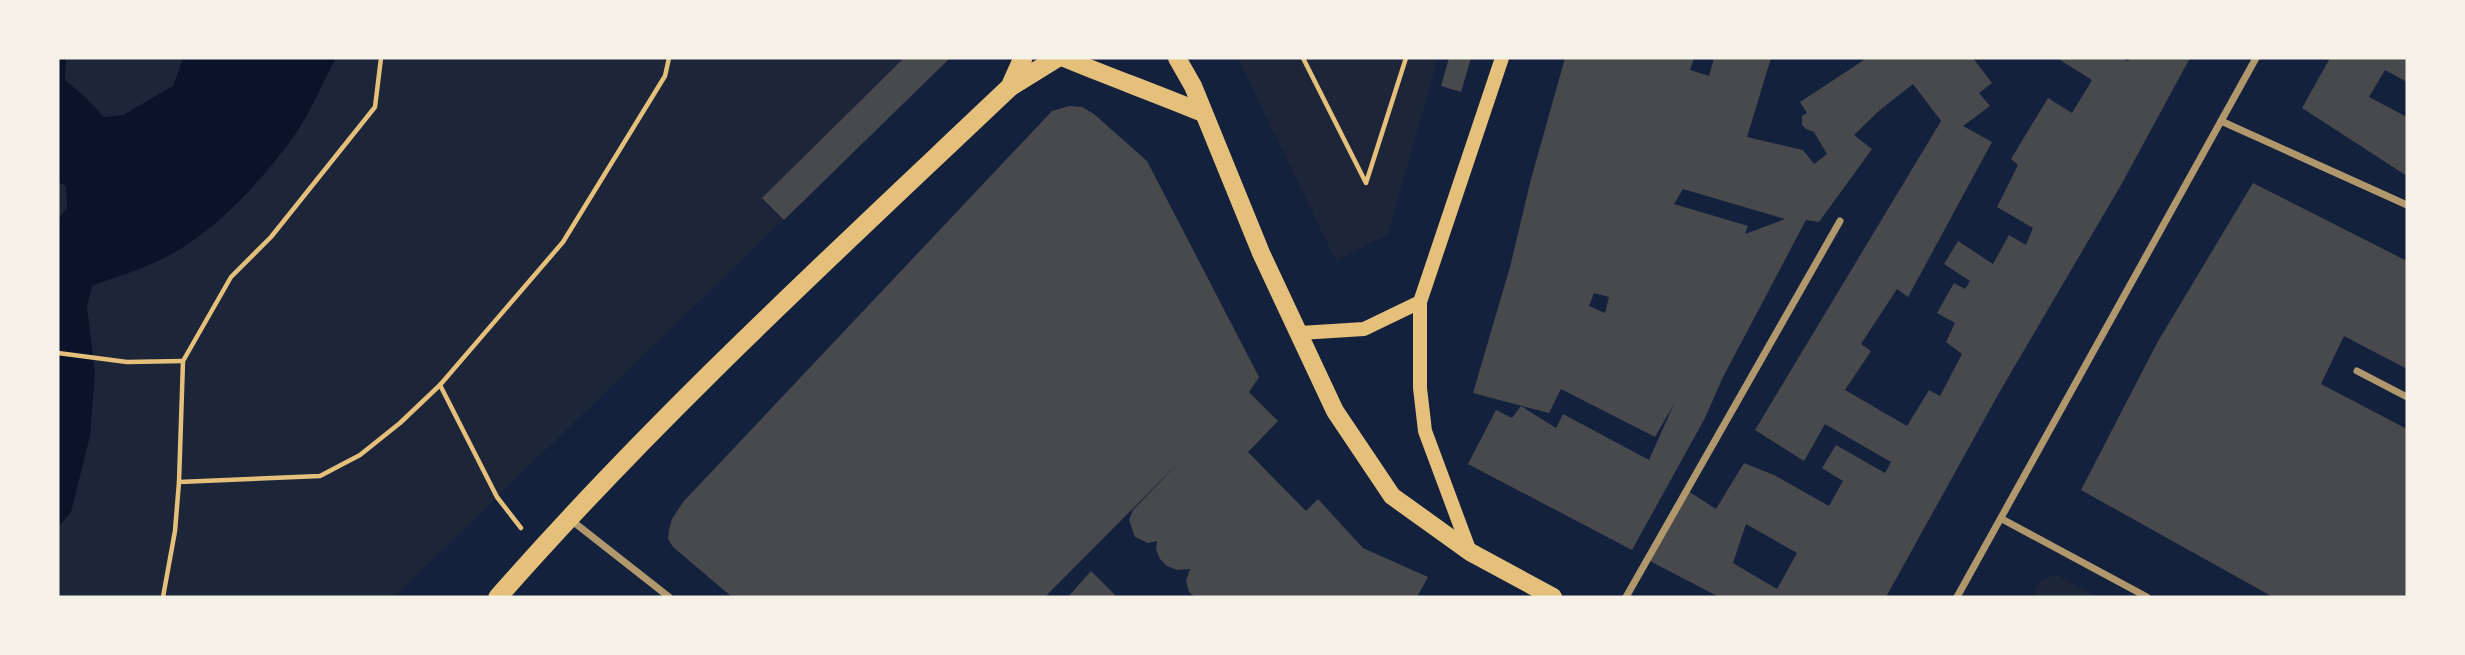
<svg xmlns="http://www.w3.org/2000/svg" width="2465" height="655" font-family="'Times New Roman',serif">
	<rect width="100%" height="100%" fill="#14213d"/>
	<g fill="#1d2539">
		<polygon points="58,58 950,58 394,597 58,597"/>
		<polygon points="1238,58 1438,58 1388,234 1336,261"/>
		<polygon points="2054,575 2059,576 2098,597 2032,597 2041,581"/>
	</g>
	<path fill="#0b132b" d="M58,58H66L65,80L84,96L104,117L123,115L173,86L182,61L180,58H336C323,82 312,110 296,133C264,179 216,231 166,257C142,270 117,276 92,286L87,306L95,373L90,436L71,512L58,527V219L67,208L66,186L58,182Z"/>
	<g fill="#48494c" fill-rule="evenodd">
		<polygon points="904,58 950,58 784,220 762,198"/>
		<polygon points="1449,58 1471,58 1461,92 1441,86"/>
		<path d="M1565,58H1694L1690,70L1709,76L1714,58H1771L1747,137L1803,150L1814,164L1827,154L1814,132L1806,129L1802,125V116L1807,113L1800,102L1867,58H1973L1992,83L1979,93L1990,106L1963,126L1992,142L1908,297L1897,289L1861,344L1871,351L1845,390L1907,426L1929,390L1940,396L1962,354L1946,342L1955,323L1937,313L1954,283L1965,289L1970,281L1944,264L1958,241L1993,264L2009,235L2026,245L2033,228L1997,207L2018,165L2011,159L2048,98L2072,113L2092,80L2057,58H2122L2128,61L2130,58H2190L2121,185L1999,393L1886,597H1719L1648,560L1688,491L1716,509L1744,463L1774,475L1829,506L1843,481L1822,468L1836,445L1885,473L1891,462L1825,424L1804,461L1755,430L1941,121L1913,84L1880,110L1854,135L1872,149L1819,222L1806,220L1723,377L1705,418L1632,550L1468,464L1496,410L1512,418L1521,406L1556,428L1563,414L1649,460L1674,404L1655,437L1561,389L1549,413L1473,393L1510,267L1531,179ZM1683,189L1785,219L1745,234L1748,226L1674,204ZM1594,293L1609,297L1605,313L1589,306ZM1746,524L1797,553L1777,589L1733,563Z"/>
		<polygon points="2330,58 2407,58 2407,82 2385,70 2369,97 2407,117 2407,176 2302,108"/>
		<polygon points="1069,106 1082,107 1094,114 1147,161 1259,377 1249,392 1278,421 1248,452 1306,511 1318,499 1363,548 1428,577 1417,597 1195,597 1189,592 1186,581 1190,569 1177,570 1167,566 1160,559 1156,549 1157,541 1148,543 1135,537 1129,520 1133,510 1181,460 1045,597 732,597 673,547 668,539 669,530 672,519 683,502 1052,111"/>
		<polygon points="2253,183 2407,261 2407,369 2344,336 2321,384 2407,429 2407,597 2273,597 2081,490 2157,343"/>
		<polygon points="1091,571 1117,597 1068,597"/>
	</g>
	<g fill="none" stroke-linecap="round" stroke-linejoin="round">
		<g stroke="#e5c07b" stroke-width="4.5">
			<polyline points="1303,58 1366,183 1406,58"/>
			<polyline points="58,353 127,362 183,361"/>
			<polyline points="179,482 320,476 360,455 400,423 440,385"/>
			<polyline points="521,528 497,497 440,385 563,242 665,76 669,58"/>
			<polyline points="163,597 175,531 179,482 183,361 231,277 271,237 375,107 381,58"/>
		</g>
		<g stroke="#b1986c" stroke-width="7">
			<polyline points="2221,121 2407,205"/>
			<polyline points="2357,371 2407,397"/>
			<polyline points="2002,519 2147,597"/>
			<polyline points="571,520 669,597"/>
			<polyline points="1626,597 1840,221"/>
			<polyline points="1957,597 2256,58"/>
		</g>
		<g stroke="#e5c07b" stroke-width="14">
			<polyline points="1300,333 1364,329 1420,302"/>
			<polyline points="1470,552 1425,431 1420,388 1420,302 1502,58"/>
		</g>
		<g stroke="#e5c07b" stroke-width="18">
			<path d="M1064,58C1110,77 1157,94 1203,113"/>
			<polyline points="1177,58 1193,86 1261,253 1335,411 1392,496 1470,552 1553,597"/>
		</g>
		<g stroke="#e5c07b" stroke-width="19">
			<polyline points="1010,87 1057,58"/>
			<path d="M498,597C657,416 836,252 1010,87L1023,58"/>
		</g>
	</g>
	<rect width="2465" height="655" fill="none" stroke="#f6f1e7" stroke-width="119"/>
</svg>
